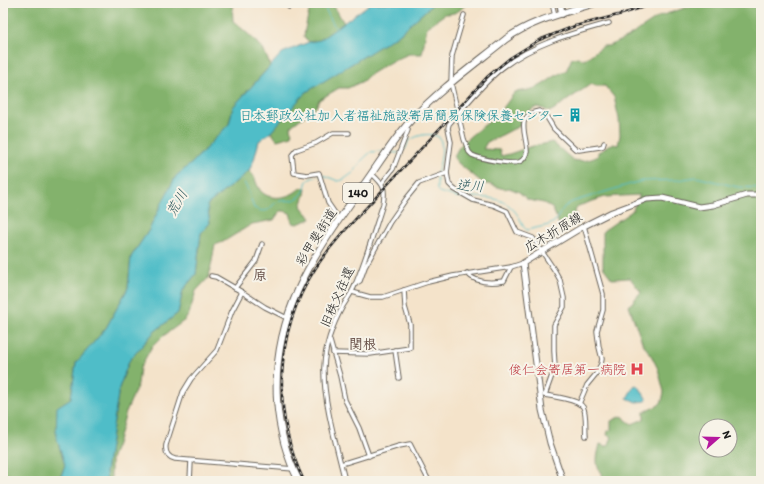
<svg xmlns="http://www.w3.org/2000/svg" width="764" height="484" font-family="Itim,'Klee One',sans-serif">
	<rect width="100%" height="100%" fill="#f7f3e8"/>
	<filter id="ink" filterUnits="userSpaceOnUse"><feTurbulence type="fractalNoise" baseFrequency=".025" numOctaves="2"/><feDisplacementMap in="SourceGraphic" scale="8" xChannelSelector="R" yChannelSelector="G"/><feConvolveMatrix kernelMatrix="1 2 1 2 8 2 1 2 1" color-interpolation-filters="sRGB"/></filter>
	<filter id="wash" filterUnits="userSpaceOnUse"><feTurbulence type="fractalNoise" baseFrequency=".012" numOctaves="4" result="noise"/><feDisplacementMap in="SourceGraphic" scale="16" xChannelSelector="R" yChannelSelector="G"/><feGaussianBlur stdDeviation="0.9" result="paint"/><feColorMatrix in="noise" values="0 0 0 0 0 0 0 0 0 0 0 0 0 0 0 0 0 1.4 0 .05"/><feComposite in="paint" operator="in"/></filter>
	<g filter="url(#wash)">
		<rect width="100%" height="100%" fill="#f4e3ca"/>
		<g fill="#83b26c" stroke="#506744" fill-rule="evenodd">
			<path d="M3,3H232L233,21C248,34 265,46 270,66L233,107L229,124L192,163L176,176L162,203L149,230L131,257L128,288L106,328L76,363L71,398L56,436L65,465L59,481H3Z"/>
			<path d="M311,3C337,3 331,2 344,23L320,40L309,42L304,37L305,29Z"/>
			<path d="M434,3H467C460,11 456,14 445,14L427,27L422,54H409L392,61L369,75L363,81L348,88H339L319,100L316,107L291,126L292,136L277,140L271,132L305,92L398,35Z"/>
			<path d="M700,3H761V481H604C603,476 601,474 599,470C595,461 598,453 600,444L605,446H608L612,437L607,435L608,431L611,430V421L621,416L624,417L626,420L632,424L644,419V412L659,405L662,401L664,392L658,369L652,357L642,342L629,306L641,292L630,278L612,279L603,267V231L632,211L640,195L605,197L578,206L575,211L577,224L574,226L560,227L553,209L544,203L528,200L519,192L509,188C500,191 494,183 484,184L458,163L454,158C458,140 485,127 498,114C504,108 509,99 515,92C524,91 532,90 540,86C549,81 556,74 566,71L572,58L578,57L584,60L603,46H608L628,37L660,16ZM591,84L596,86H605L614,97L619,119L620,135L618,145L613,144L608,145L603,150L598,152V156C592,160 580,162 573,160L552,142C545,144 539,145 533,146C521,149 513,154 501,156L500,150L483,149L487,142C498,138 508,131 520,126V121L528,112L537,107L544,109L549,112L553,110ZM706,426H730V450H706Z"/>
			<path d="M249,171C256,176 255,183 260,190C269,202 291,198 300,188H306L305,195L301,206C304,211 308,213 311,219L297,224L293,223L290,213L284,211H280L274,220L252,224L223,242L215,245L209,277L196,291L189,314L185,320L162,337L151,348L140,368L138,384L126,412L117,444L111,459V481H107L106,472L119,388L129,361L154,332L178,313L183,290L196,274L201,233L210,223L207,205Z"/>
		</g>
		<g fill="#4fbdc8" stroke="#366c72">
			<polygon points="371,3 434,3 398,35 305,93 271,132 259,141 254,160 249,171 207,205 210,223 201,233 196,274 183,290 178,313 154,332 129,361 119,388 106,472 107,481 59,481 65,465 56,436 57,407 71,398 76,363 106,328 128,288 131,257 149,230 162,203 176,176 192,163 229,124 233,107 282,53 309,42 320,40"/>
			<polygon points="636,385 640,388 647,400 646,401 636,402 627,398 634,386"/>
		</g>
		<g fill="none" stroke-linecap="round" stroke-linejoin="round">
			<g stroke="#4fbdc8" stroke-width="1">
				<polyline points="322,3 336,29"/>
				<polyline points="389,152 398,153"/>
				<path d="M401,152L406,148L408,141C418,135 428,132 439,137C445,146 440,165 437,174"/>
				<polyline points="321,176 323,175 338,181 343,180 354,172 363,159 371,152 384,151"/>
				<path d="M240,177C248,186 250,197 254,208C273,217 269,202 281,201C288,200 293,202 299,197C312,186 298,181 318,176"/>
				<polyline points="437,178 437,190 439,192 456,197 466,197"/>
				<path d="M471,197C492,198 506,197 519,217C522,222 522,227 527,230L549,225L555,221L564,207L572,202L634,183L643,181L678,180L696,177L738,187L761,188"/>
			</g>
		</g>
	</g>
	<g filter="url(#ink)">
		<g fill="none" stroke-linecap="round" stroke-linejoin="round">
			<g stroke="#686259" stroke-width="5.5">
				<g id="street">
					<polyline points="285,3 289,7 297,3"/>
					<polyline points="552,3 555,16"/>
					<path d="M464,15L452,56L451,83L464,139L469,152L472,155C481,159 510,165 519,162C524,160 525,157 527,152C527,135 514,115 539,111L545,114L554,129L575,149L579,150L600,147L603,146L604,143"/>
					<polyline points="447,173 449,184 454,189 473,200 493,205 507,211 517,232 533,238 555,271 560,280 564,298 564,307 554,325 554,351 555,367 545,395"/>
					<polyline points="382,183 393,169 408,130"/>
					<polyline points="339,219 328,203 319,173 307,175 294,173 292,155 296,150 316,143 333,133 349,133"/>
					<path d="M467,273C476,284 492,283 504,281L511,267"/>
					<polyline points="211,276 216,277 242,292"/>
					<path d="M355,284L360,281L365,267L390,222L406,199L419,183L447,173L451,142L448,128L449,124C466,105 482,84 502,68C533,44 572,33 609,23"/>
					<polyline points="235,288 256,261 262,244"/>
					<polyline points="352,292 370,297 383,297 428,282 453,276 511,267 523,263"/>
					<path d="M287,318L265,307L242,292L232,311L217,350L191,379L183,392L166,445C165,452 167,457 175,459L294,469"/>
					<polyline points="330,341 340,376 345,400 359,428 369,456"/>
					<polyline points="395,350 399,378"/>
					<polyline points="333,353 370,354 410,348 410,324 405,307 404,290"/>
					<path d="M544,395C552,396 579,400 583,407C587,413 585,429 586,436"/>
					<polyline points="579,404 587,385 596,374 601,364 602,359 599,347 597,331 603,310 603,294 584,226"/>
					<polyline points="341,464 399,446 410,444 429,481"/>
					<polyline points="190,481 191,461"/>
					<path d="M345,481C337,447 323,402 324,367C325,346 333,324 343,306C347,299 352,293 355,285C366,259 374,231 383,204C386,188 384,185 372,174"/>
				</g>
			</g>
			<g stroke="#686259" stroke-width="7">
				<polyline id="secondary" points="563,481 550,443 542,410 523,263 584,226 612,212 647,199 662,198 699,207 713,205 747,195 757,195 761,197"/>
			</g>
			<g stroke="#686259" stroke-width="8">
				<polyline id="primary" points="560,3 562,14"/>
			</g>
			<g stroke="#686259" stroke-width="8">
				<path id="highway" d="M299,481C286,456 279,427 277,400C272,316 313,255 360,190C377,167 392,141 412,119C440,89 474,65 506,39C532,20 565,13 595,3"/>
			</g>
			<use href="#street" stroke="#fff" stroke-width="3.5"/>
			<use href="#secondary" stroke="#fff" stroke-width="5"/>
			<use href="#primary" stroke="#fff" stroke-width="5.5"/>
			<use href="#highway" stroke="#fff" stroke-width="6"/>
			<g stroke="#1c1c1c" stroke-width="2.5">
				<path id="rail" d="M304,481C272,414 274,333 315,269C335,238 363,212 388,184C421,149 454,113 487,77L510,58L539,40L575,26L622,14L656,3"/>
			</g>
			<use href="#rail" stroke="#f7f3e8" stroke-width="1" stroke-dasharray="3" stroke-linecap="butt"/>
		</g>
	</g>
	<defs>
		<g id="building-bare" transform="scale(1.08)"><path d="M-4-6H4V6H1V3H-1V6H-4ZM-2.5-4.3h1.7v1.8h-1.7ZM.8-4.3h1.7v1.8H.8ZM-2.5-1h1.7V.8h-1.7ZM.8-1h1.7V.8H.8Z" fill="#0f9aa8" stroke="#f7f3e8" stroke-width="2.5" paint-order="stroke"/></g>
		<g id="hospital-bare" transform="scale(1.08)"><path d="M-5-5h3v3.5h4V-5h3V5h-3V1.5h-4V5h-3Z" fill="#e0444e" stroke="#f7f3e8" stroke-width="2.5" paint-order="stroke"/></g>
	</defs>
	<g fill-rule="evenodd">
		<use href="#building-bare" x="575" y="115"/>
		<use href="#hospital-bare" x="637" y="369"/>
	</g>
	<g text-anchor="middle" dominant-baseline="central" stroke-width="4" stroke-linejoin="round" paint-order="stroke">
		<rect fill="#f7f3e8" stroke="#5e5c59" stroke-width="1" x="343" y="183" width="30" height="20" rx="3"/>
		<g font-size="12" font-weight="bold" fill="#1c1c1c">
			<text x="358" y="193">140</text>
		</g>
		<g font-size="13" fill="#0d838f" stroke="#f7f3e8" text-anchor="end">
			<text x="564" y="115">日本郵政公社加入者福祉施設寄居簡易保険保養センター</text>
		</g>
		<g font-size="13" fill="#1c1c1c" stroke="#f7f3e8">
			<text transform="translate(553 232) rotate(-31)">広木折原線</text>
			<text transform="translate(316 237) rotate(-58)">彩甲斐街道</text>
			<text transform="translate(337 297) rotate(-66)">旧秩父往還</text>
		</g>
		<g font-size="13" fill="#be3a42" stroke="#f7f3e8" text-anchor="end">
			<text x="626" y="369">俊仁会寄居第一病院</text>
		</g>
		<g font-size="14" font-style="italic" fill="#305c61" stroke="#f7f3e8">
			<text transform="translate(470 186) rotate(4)">逆川</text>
			<text transform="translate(177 203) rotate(-59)">荒川</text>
		</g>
		<g font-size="14" font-weight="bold" fill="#644c44" stroke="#f7f3e8">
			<text x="260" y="275">原</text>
			<text x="363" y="344">関根</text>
		</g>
	</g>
	<rect width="764" height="484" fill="none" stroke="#f7f3e8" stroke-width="16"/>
	<g transform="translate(718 438) rotate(70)"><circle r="19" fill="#f7f3e8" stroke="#9f9d96"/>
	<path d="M0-3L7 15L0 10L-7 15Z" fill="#b5179e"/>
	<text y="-6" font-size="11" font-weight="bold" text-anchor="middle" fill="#1c1c1c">N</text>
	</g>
</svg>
